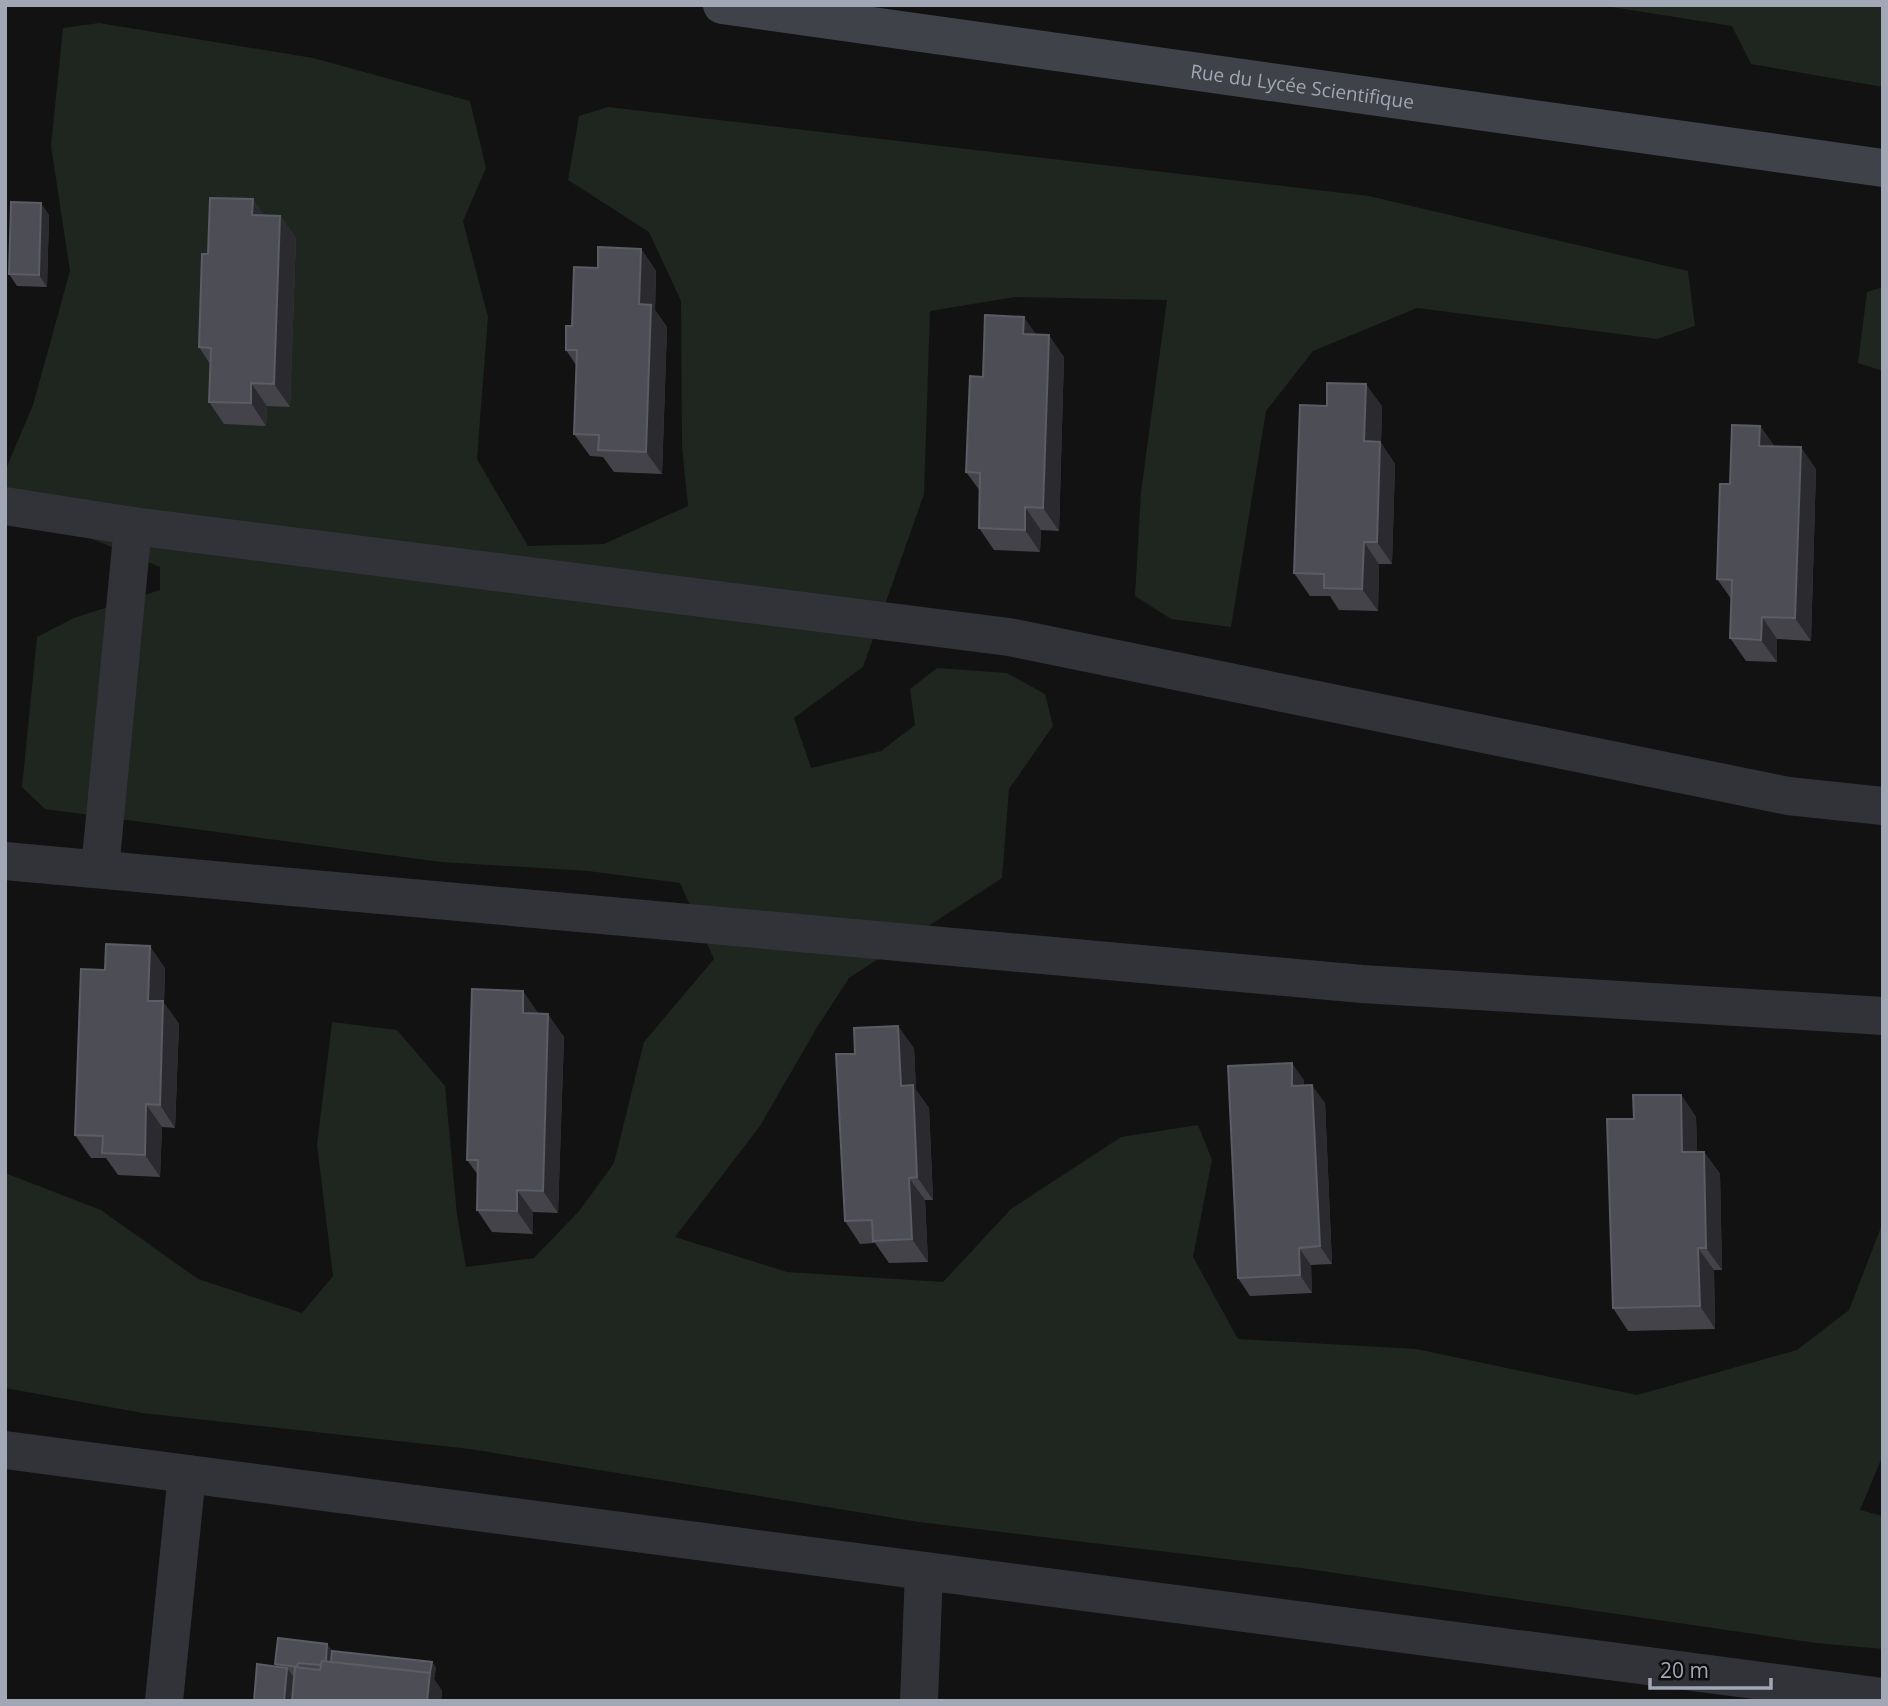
<svg xmlns="http://www.w3.org/2000/svg" width="1888" height="1706" font-family="'Open Sans',sans-serif">
	<rect width="100%" height="100%" fill="#121213"/>
	<g fill="#1e261f">
		<polygon points="1599,5 1883,5 1883,87 1751,64 1732,26"/>
		<polygon points="99,23 313,58 470,101 486,168 463,221 488,317 477,459 528,546 604,544 688,506 682,446 681,301 649,232 568,180 579,116 608,107 1369,196 1688,271 1695,326 1657,339 1417,308 1313,351 1266,411 1231,627 1171,619 1135,596 1141,492 1167,300 1015,297 930,311 924,494 863,667 794,718 811,768 881,751 915,725 910,689 937,668 1007,673 1045,694 1053,726 1009,789 1002,878 849,978 816,1029 760,1126 675,1237 787,1272 943,1282 1011,1209 1121,1137 1198,1125 1212,1160 1193,1257 1238,1339 1416,1349 1637,1395 1797,1350 1849,1310 1883,1222 1883,1455 1860,1510 1883,1516 1883,1649 1816,1643 1301,1568 919,1522 470,1449 142,1413 5,1388 5,1173 101,1210 198,1279 302,1313 333,1276 317,1145 332,1022 397,1030 445,1086 457,1215 466,1267 534,1258 580,1210 614,1163 644,1042 714,959 680,883 588,871 441,862 45,809 22,787 37,637 74,618 160,590 160,567 5,503 5,471 33,405 70,271 51,146 63,28"/>
		<polygon points="1883,287 1883,371 1858,363 1867,292"/>
	</g>
	<g fill="none" stroke-linecap="round" stroke-linejoin="round">
		<g stroke="#323339" stroke-width="38">
			<polyline points="5,506 133,526 1009,637 1788,796 1883,806"/>
			<polyline points="5,861 1362,984 1883,1016"/>
			<polyline points="100,869 133,526"/>
			<polyline points="5,1450 1883,1697"/>
			<polyline points="164,1701 187,1474"/>
			<polyline points="919,1701 924,1571"/>
		</g>
		<path stroke="#404249" stroke-width="38" id="s1" d="M722,5L1883,168"/>
	</g>
	<g fill="#434349">
		<polygon points="49,215 47,287 17,286 9,274"/>
		<polygon points="265,215 280,216 296,238 290,407 267,406 266,426 224,424 209,402 210,364 199,347 208,254"/>
		<polygon points="641,249 656,271 655,310 667,327 662,474 614,472 603,457 590,456 574,434 576,365 566,350 572,326"/>
		<polygon points="1036,334 1064,357 1059,531 1041,530 1040,552 994,550 979,528 980,491 966,472 983,377"/>
		<polygon points="1382,406 1381,443 1395,464 1392,564 1379,564 1378,611 1339,610 1330,596 1310,596 1294,573"/>
		<polygon points="1760,426 1774,446 1816,469 1811,641 1777,639 1777,662 1746,661 1730,638 1732,600 1717,579 1730,484"/>
		<polygon points="165,968 164,1003 179,1024 175,1128 162,1127 160,1177 118,1175 106,1158 91,1158 75,1135 105,970"/>
		<polygon points="539,1014 564,1037 558,1213 533,1212 533,1234 492,1232 477,1210 478,1175 467,1160"/>
		<polygon points="914,1048 916,1090 929,1108 933,1200 925,1200 928,1262 889,1263 875,1243 860,1244 845,1221 855,1054"/>
		<polygon points="1304,1080 1304,1086 1325,1103 1332,1264 1311,1265 1312,1293 1250,1296 1238,1278"/>
		<polygon points="1681,1095 1696,1117 1697,1152 1704,1152 1720,1174 1722,1270 1714,1270 1715,1329 1628,1331 1613,1308 1634,1119"/>
		<polygon points="332,1650 330,1662 432,1662 436,1668 434,1679 442,1691 441,1701 254,1701 276,1666 275,1664"/>
	</g>
	<g fill="#2b2b2f">
		<polygon points="253,199 269,221 252,215"/>
		<polygon points="41,203 49,215 47,287 39,275"/>
		<polygon points="280,216 296,238 290,407 274,384"/>
		<polygon points="641,249 656,271 655,310 667,327 662,474 646,452 639,304"/>
		<polygon points="1024,317 1040,340 1023,334"/>
		<polygon points="1049,335 1064,357 1059,531 1043,508"/>
		<polygon points="251,383 267,406 266,426 251,403"/>
		<polygon points="1366,384 1382,406 1381,443 1395,464 1392,564 1377,542 1364,441"/>
		<polygon points="1760,426 1776,448 1759,446"/>
		<polygon points="1801,447 1816,469 1811,641 1795,618"/>
		<polygon points="1025,507 1041,530 1040,552 1025,530"/>
		<polygon points="1364,542 1379,564 1378,611 1362,589"/>
		<polygon points="1762,617 1777,639 1777,662 1761,640"/>
		<polygon points="150,946 165,968 164,1003 179,1024 175,1128 160,1105 148,1001"/>
		<polygon points="523,991 539,1014 523,1013"/>
		<polygon points="548,1014 564,1037 558,1213 543,1191"/>
		<polygon points="898,1026 914,1048 916,1090 929,1108 933,1200 917,1177 901,1086"/>
		<polygon points="1292,1063 1304,1080 1304,1103 1292,1086"/>
		<polygon points="1312,1085 1325,1103 1332,1264 1320,1246"/>
		<polygon points="1681,1095 1696,1117 1698,1174 1682,1152"/>
		<polygon points="146,1104 162,1127 160,1177 145,1155"/>
		<polygon points="1704,1152 1720,1174 1722,1270 1706,1248"/>
		<polygon points="909,1178 925,1200 928,1262 912,1239"/>
		<polygon points="517,1190 533,1212 533,1234 517,1211"/>
		<polygon points="1299,1248 1311,1265 1312,1293 1300,1275"/>
		<polygon points="1698,1248 1714,1270 1715,1329 1700,1306"/>
		<polygon points="327,1644 332,1650 329,1672 325,1666"/>
		<polygon points="432,1662 436,1668 434,1679 442,1691 441,1701 427,1701"/>
		<polygon points="287,1668 300,1685 298,1701 284,1701"/>
	</g>
	<g fill="#4d4e55" stroke="#5b5c64" stroke-width="2">
		<polygon points="210,198 253,199 252,215 280,216 274,384 251,383 251,403 209,402 211,348 199,347 202,254 208,254"/>
		<polygon points="11,202 41,203 39,275 9,274"/>
		<polygon points="598,247 641,249 639,304 651,305 646,452 598,450 599,435 574,434 577,350 566,350 566,326 572,326 574,267 598,268"/>
		<polygon points="985,315 1024,317 1023,334 1049,335 1043,508 1025,507 1025,530 979,528 980,473 966,472 970,376 983,377"/>
		<polygon points="1327,383 1366,384 1364,441 1380,442 1377,542 1364,542 1362,589 1324,588 1324,574 1294,573 1300,405 1327,406"/>
		<polygon points="1732,425 1760,426 1759,446 1801,447 1795,618 1762,617 1761,640 1730,638 1732,580 1717,579 1720,484 1730,484"/>
		<polygon points="106,944 150,946 148,1001 163,1001 160,1105 146,1104 145,1155 102,1153 103,1136 75,1135 81,969 105,970"/>
		<polygon points="472,989 523,991 523,1013 548,1014 543,1191 517,1190 517,1211 477,1210 478,1160 467,1160"/>
		<polygon points="898,1026 901,1086 913,1085 917,1177 909,1178 912,1239 873,1241 872,1220 845,1221 836,1054 855,1054 854,1028"/>
		<polygon points="1292,1063 1292,1086 1312,1085 1320,1246 1299,1248 1300,1275 1238,1278 1228,1066"/>
		<polygon points="1633,1095 1681,1095 1682,1152 1704,1152 1706,1248 1698,1248 1700,1306 1613,1308 1607,1119 1634,1119"/>
		<polygon points="278,1638 327,1644 326,1662 322,1661 321,1665 298,1663 297,1667 275,1664"/>
		<polygon points="332,1651 432,1662 430,1673 331,1662"/>
		<polygon points="322,1661 430,1673 427,1701 292,1701 295,1667 320,1670"/>
		<polygon points="257,1664 287,1668 284,1701 254,1701"/>
	</g>
	<g text-anchor="middle" dominant-baseline="central" stroke-width="5" stroke-linejoin="round" paint-order="stroke">
		<g font-size="19" fill="#a2a7b5" stroke="#0d0d0e">
			<text stroke="none"><textPath href="#s1" startOffset="586">Rue du Lycée Scientifique</textPath></text>
		</g>
	</g>
	<rect width="1888" height="1706" fill="none" stroke="#a2a7b5" stroke-width="14"/>
	<path d="M1650 1678v10h121v-10" fill="none" stroke="#a2a7b5" stroke-width="3.5"/>
	<text x="1660" y="1678" font-size="21" fill="#a2a7b5" stroke="#0d0d0e" stroke-width="5" paint-order="stroke">20 m</text>
</svg>
